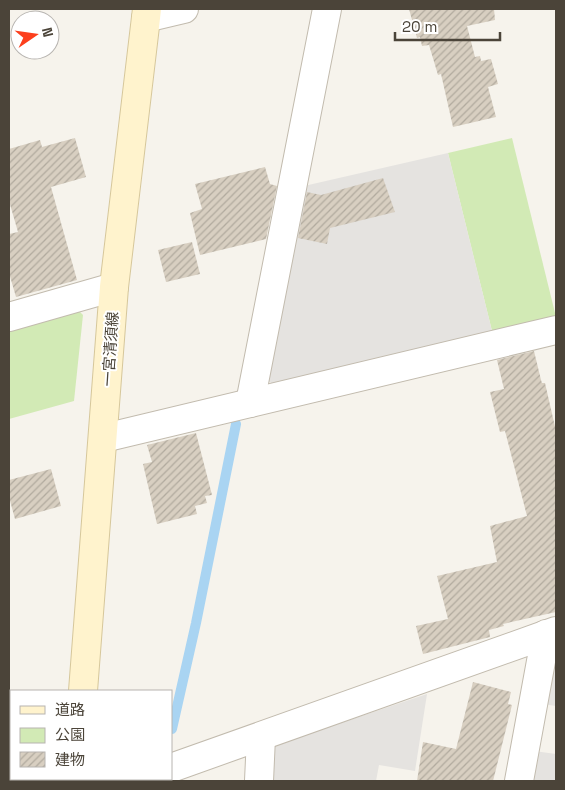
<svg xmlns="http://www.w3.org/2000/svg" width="565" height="790" font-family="'Space Grotesk','Noto Sans JP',sans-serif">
	<defs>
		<pattern id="building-hatch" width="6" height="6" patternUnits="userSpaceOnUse" patternTransform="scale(1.25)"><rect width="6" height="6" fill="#d8cfc1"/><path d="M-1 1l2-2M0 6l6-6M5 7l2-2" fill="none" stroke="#b1aa9e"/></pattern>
	</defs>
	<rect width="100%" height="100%" fill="#f6f3ec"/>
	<g fill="#d2eab5">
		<polygon points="512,138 556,317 493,335 448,153"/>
		<polygon points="75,307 83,315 74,401 9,419 9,326"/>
	</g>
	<g fill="#e5e3e0">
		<polygon points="448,153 493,335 277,387 267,380 304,186"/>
		<polygon points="556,654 556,706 542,704"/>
		<polygon points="427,694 415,771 379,765 376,781 267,781 269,747"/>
		<polygon points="534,751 556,754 556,781 529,781"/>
	</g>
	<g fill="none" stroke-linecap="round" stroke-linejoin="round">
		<polyline stroke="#a9d4f2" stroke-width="10" points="172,729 196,623 236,424"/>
	</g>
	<g fill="url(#building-hatch)">
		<polygon points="409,9 494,9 495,20 467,26 475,57 480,56 481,61 491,59 498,84 488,87 496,117 453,127 441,74 438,75 429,45 422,46 420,37 417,38"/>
		<polygon points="75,138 86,177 51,187 77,280 16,297 9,273 9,234 18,232 9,201 9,149 40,140 42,147"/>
		<polygon points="265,167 270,184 277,186 266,239 200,255 190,213 202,209 195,184"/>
		<polygon points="383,178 395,212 330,228 327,244 298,238 307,192 321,195"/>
		<polygon points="192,242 200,274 166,282 158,250"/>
		<polygon points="534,351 541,380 542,383 545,383 556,431 556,612 503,624 504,626 489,630 490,637 423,654 416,626 448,619 437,576 497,562 490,526 527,516 505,431 500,432 490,392 504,389 497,360"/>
		<polygon points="196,433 212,495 205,496 207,503 195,506 197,514 157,524 143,464 152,462 147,445"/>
		<polygon points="51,469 61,506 15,519 9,497 9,480"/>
		<polygon points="473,682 511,692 508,704 512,705 493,781 417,781 423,742 456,749"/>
	</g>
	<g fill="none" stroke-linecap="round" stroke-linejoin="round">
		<g stroke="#c2bbae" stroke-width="30">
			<g id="minor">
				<polyline points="146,18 184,9"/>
				<polyline points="9,317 114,287"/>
				<polyline points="250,403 327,9"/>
				<polyline points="104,438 556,330"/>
				<polyline points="171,768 556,631"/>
				<polyline points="139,781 146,779"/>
				<polyline points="259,781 261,737"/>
				<polyline points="519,781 546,634"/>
			</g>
		</g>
		<g stroke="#d6c79b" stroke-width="30">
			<g id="secondary">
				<polyline points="83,691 114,287 147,9"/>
				<polyline points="76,781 76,779"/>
			</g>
		</g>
		<use href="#minor" stroke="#fff" stroke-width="28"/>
		<use href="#secondary" stroke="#fff3cd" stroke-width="28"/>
	</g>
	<g text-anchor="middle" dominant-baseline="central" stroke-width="4" stroke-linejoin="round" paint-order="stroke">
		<g font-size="15" fill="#4b4439" stroke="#fff">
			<text transform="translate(110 349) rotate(-86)">一宮清須線</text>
		</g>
	</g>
	<rect width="565" height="790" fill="none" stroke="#4b4439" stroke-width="20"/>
	<rect x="10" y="690" width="162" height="90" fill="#ffffff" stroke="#b7b4b0"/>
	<rect x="20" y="706" width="25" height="8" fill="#fff3cd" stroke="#b7b4b0"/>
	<text x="55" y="715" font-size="15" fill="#4b4439">道路</text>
	<rect x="20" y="728" width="25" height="15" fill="#d2eab5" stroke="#b7b4b0"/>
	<text x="55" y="740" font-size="15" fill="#4b4439">公園</text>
	<rect x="20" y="752" width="25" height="15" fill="url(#building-hatch)" stroke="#b7b4b0"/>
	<text x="55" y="765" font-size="15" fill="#4b4439">建物</text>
	<g transform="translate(35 35) rotate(77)"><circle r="24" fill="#ffffff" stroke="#b7b4b0"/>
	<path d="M0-4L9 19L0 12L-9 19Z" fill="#fc3f1d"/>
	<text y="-8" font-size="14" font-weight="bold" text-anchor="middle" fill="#4b4439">N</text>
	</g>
	<path d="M395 32v8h105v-8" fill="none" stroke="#4b4439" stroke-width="2.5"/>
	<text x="402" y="32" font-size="15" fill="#4b4439" stroke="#ffffff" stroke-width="4" paint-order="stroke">20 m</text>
</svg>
